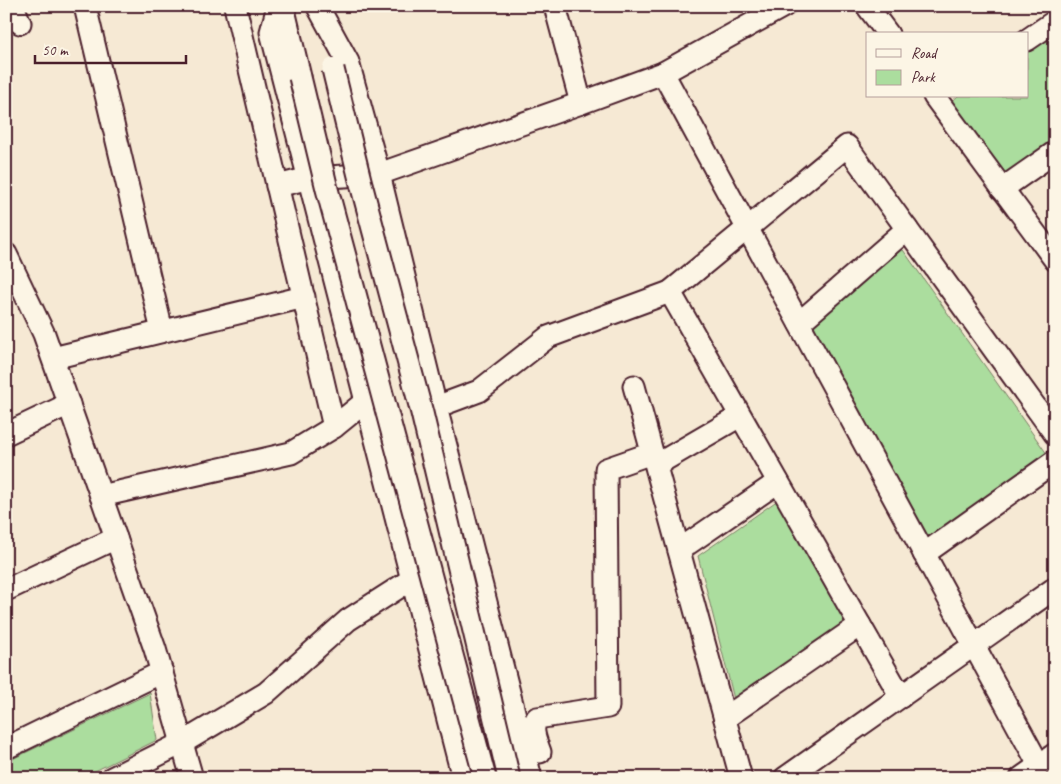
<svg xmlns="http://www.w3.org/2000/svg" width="1061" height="784" font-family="Caveat,sans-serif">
	<rect width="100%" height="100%" fill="#f6e9d4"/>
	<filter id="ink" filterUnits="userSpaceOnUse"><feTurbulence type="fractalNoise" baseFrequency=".02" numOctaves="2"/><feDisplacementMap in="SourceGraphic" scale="10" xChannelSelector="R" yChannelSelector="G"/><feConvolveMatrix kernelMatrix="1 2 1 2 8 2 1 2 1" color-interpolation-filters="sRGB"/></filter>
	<g filter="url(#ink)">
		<g fill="#abdd9e" stroke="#7a7e64">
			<polygon points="1055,28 1055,149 1008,182 952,101 958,96 1027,96 1027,48"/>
			<polygon points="901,247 1052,461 930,548 811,325"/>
			<polygon points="778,500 847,623 735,703 698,556"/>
			<polygon points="150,693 157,740 81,778 6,778 6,762"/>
		</g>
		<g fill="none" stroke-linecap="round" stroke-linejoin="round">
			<g stroke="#4a1f2b" stroke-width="25">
				<g id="minor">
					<polyline points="13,6 20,23"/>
					<polyline points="85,6 162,331"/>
					<polyline points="235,6 334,427"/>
					<polyline points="278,6 271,32 463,778"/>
					<polyline points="283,6 300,77"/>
					<polyline points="555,6 581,103"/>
					<polyline points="867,6 888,34"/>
					<polyline points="318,7 348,62 379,174 436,407 531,778"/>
					<polyline points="1027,40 1055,21"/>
					<polyline points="663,73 1039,765"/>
					<polyline points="934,96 1055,260"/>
					<polyline points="277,186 310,178 379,174 581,103 663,73 784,6"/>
					<polyline points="1002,189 1055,152"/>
					<polyline points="6,254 44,334 155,649 192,778"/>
					<polyline points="799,323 907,229"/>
					<polyline points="53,358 304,297"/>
					<polyline points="634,386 741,778"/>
					<polyline points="436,407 479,391 548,337 670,292"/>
					<polyline points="6,434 69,404"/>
					<polyline points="656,465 740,416"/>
					<polyline points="101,496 291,453 334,427 366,401"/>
					<polyline points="679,550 778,482"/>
					<polyline points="924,554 1055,461"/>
					<polyline points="6,590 116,538"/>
					<polyline points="901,697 670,292 847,146 1055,434"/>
					<polyline points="725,718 860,625"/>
					<polyline points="6,748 162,672"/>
					<path d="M540,752C536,741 530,729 537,718L608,707L606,469L652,453"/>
					<polyline points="112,778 182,743 266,693 348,620 412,579"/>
					<polyline points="785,778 1055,588"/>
					<polyline points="1021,778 1055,754"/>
				</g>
			</g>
			<use href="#minor" stroke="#fcf5e5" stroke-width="21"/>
			<g stroke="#4a1f2b" stroke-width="25" stroke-linecap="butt">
				<g id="minor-bridge">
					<polyline points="333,69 360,180 422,413 509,778"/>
					<polyline points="300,77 327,189 485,778"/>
				</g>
			</g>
			<use href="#minor-bridge" stroke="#fcf5e5" stroke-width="21"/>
		</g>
	</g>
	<rect width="1061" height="784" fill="none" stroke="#fcf5e5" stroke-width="25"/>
	<rect x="12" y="12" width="1036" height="759" fill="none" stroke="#4a1f2b" stroke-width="2" filter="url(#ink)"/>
	<rect x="866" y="32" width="162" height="65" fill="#fcf5e5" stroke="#b59f9b"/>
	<rect x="876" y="49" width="25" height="8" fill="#fcf5e5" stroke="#b59f9b"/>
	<text x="911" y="58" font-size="15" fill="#4a1f2b">Road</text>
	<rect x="876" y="70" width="25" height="15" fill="#abdd9e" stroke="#b59f9b"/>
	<text x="911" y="82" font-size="15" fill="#4a1f2b">Park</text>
	<path d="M35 55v8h151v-8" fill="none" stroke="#4a1f2b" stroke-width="2.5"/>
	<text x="42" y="55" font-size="15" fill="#4a1f2b" stroke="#fcf5e5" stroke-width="4" paint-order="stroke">50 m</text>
</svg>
